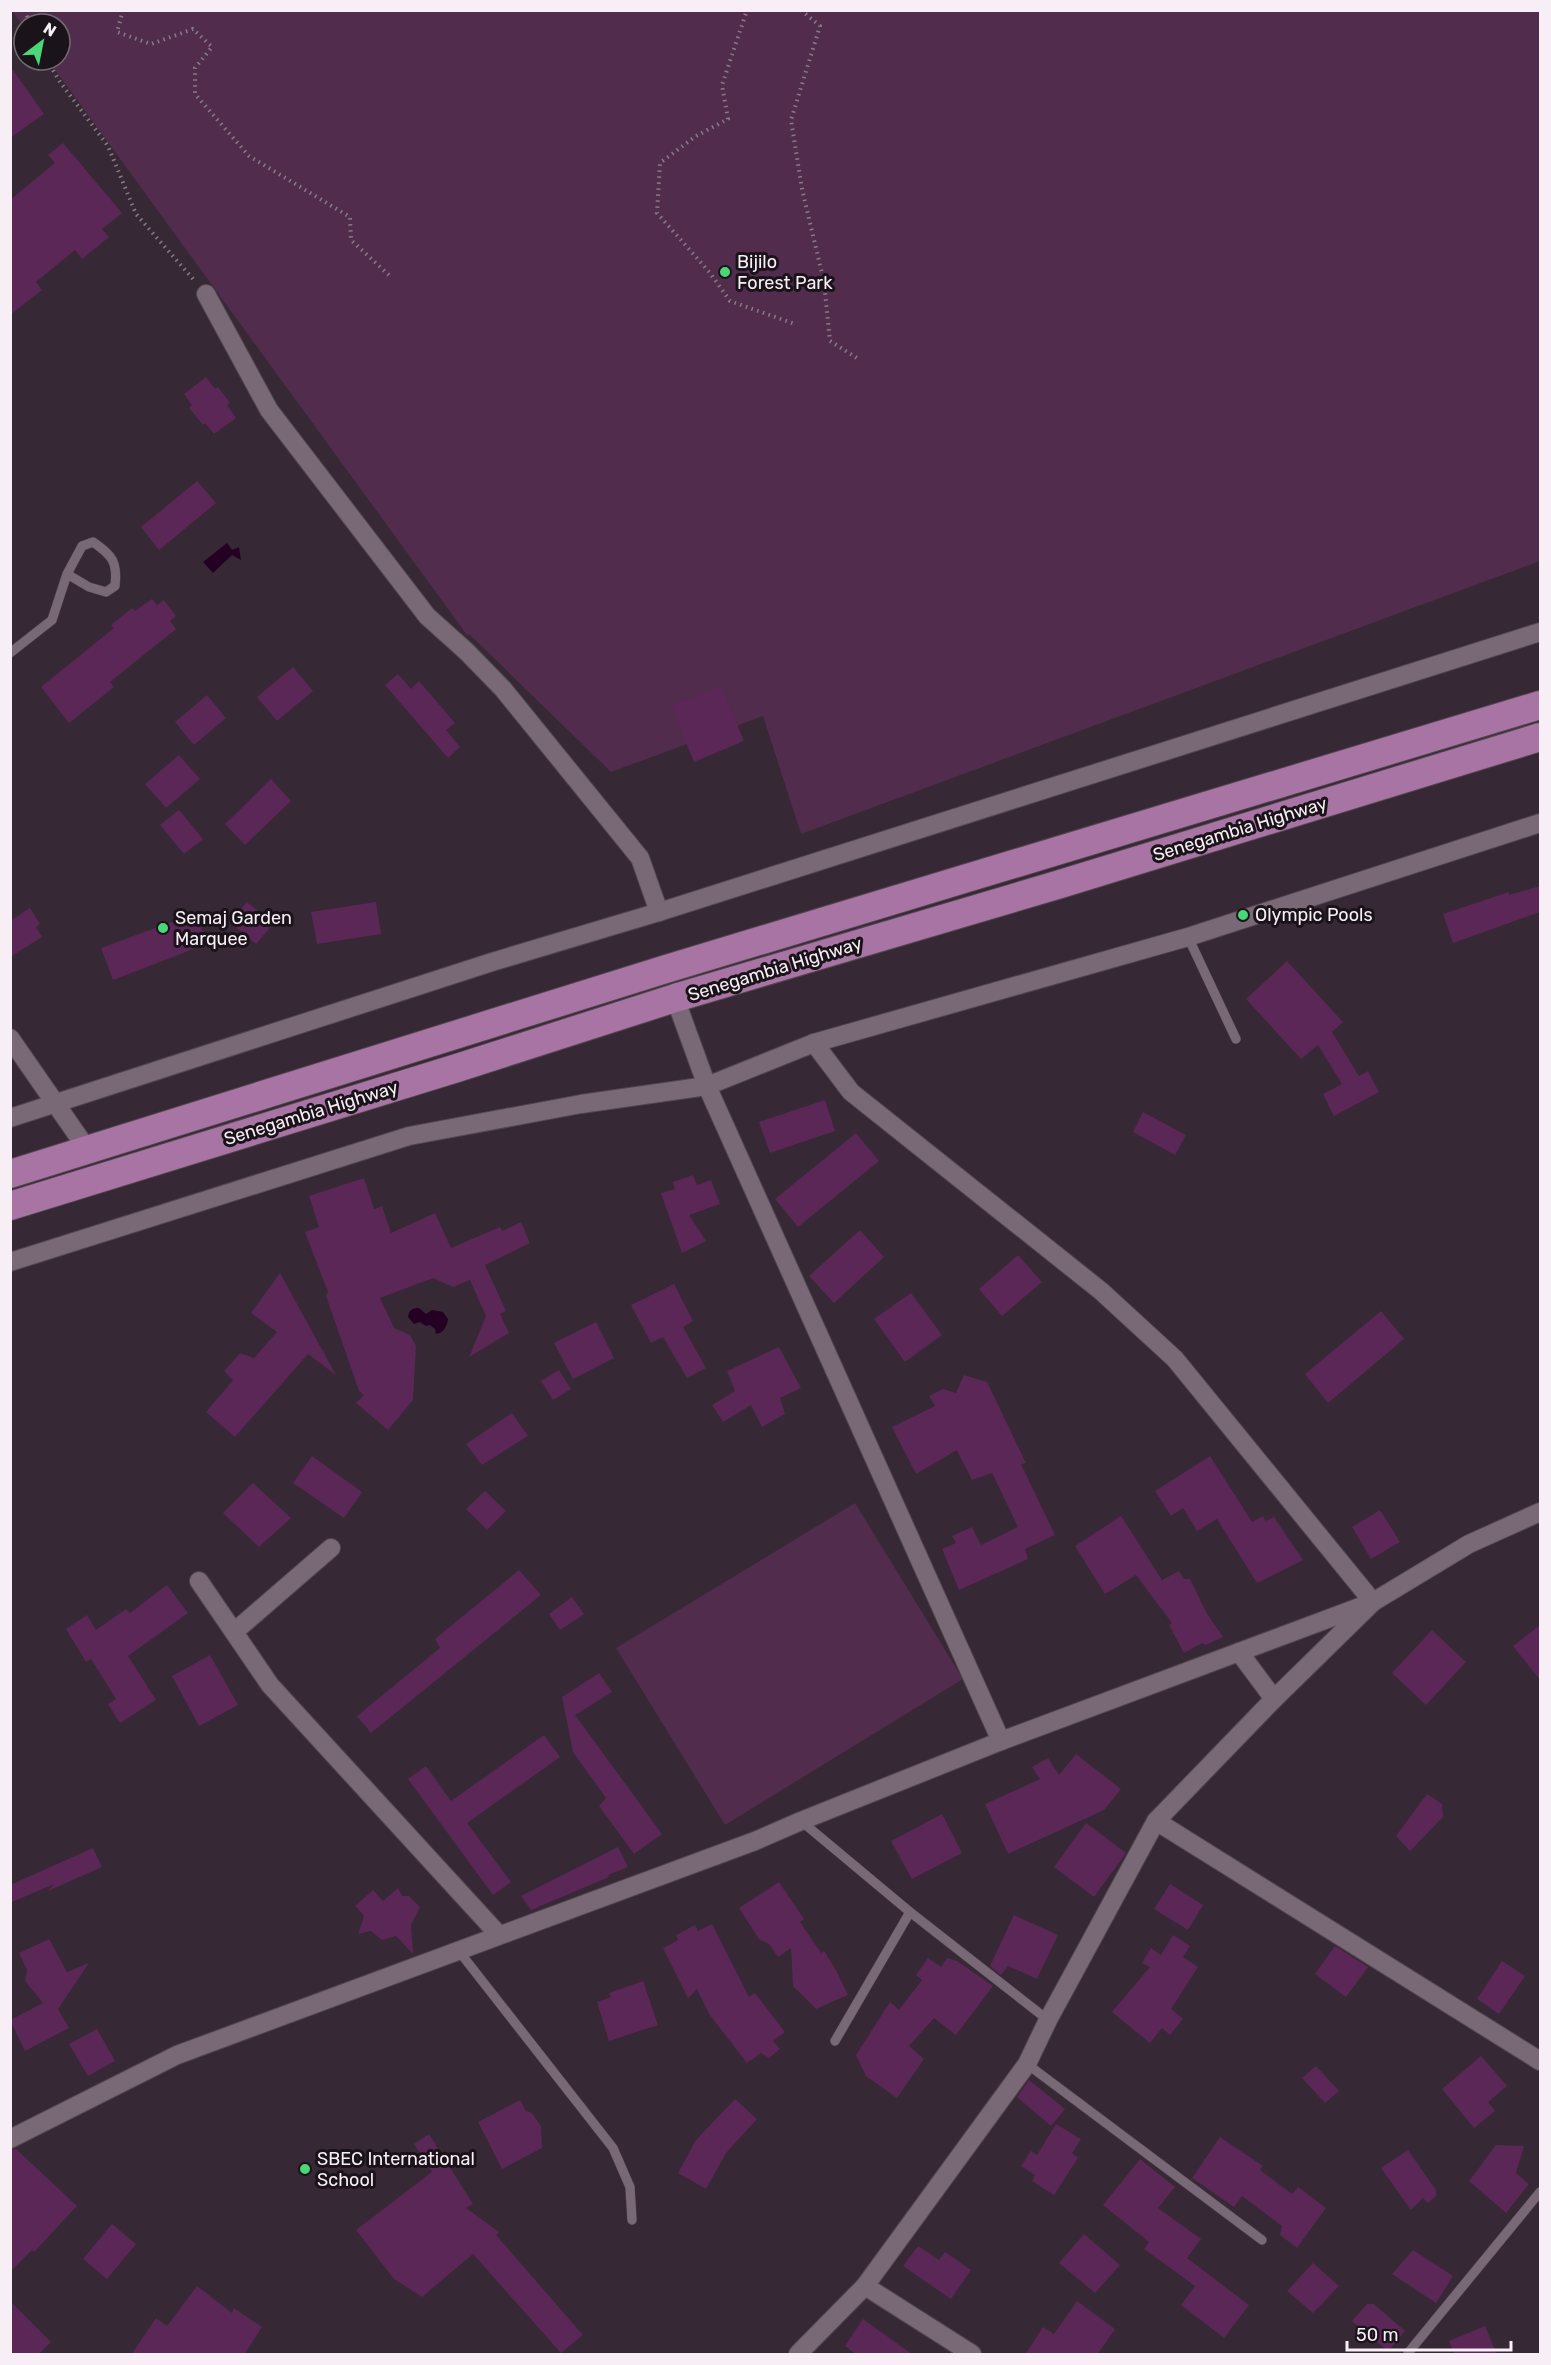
<svg xmlns="http://www.w3.org/2000/svg" width="1551" height="2365" font-family="Rubik,sans-serif">
	<rect width="100%" height="100%" fill="#362834"/>
	<g fill="#512c4d">
		<polygon points="12,11 1540,11 1540,561 801,834 763,716 611,772 469,634 467,635 48,60 60,60 60,24 24,24 24,27"/>
		<polygon points="855,1503 963,1679 725,1825 616,1648"/>
	</g>
	<g fill="#240122">
		<polygon points="227,543 232,550 239,547 241,560 232,555 213,573 203,562"/>
		<path d="M419,1308L426,1314L432,1310L443,1312L448,1319C447,1326 444,1333 436,1334L435,1329L430,1325L426,1326L420,1322L414,1324L408,1317C409,1310 412,1308 419,1308Z"/>
	</g>
	<g fill="#5b2756">
		<polygon points="10,66 44,114 10,138"/>
		<polygon points="63,143 122,213 102,229 109,237 82,259 75,250 36,282 42,290 10,315 10,200 55,163 48,155"/>
		<polygon points="206,377 215,389 218,387 230,403 227,405 236,418 214,434 205,423 203,425 189,408 192,405 184,394"/>
		<polygon points="197,481 216,503 159,550 141,527"/>
		<polygon points="152,599 157,605 164,600 176,616 170,621 176,629 110,682 114,687 69,723 41,687 114,628 111,625 132,608 135,611"/>
		<polygon points="293,667 313,691 277,721 257,697"/>
		<polygon points="398,674 411,689 419,681 455,723 446,730 460,747 448,758 385,685"/>
		<polygon points="721,686 744,741 694,762 671,706"/>
		<polygon points="207,695 226,718 194,745 175,722"/>
		<polygon points="179,755 200,779 166,808 145,784"/>
		<polygon points="271,779 291,801 245,845 225,824"/>
		<polygon points="179,810 203,839 184,854 160,825"/>
		<polygon points="1540,886 1540,912 1453,943 1443,914 1509,892 1509,895"/>
		<polygon points="247,902 273,924 256,944 230,922"/>
		<polygon points="376,902 381,934 317,944 311,912"/>
		<polygon points="30,908 40,924 36,927 42,937 10,957 10,921"/>
		<polygon points="193,914 208,940 186,952 113,980 101,948"/>
		<polygon points="1287,961 1343,1022 1332,1032 1359,1076 1368,1071 1379,1092 1334,1116 1323,1094 1342,1084 1318,1045 1301,1059 1246,999"/>
		<polygon points="825,1100 835,1131 770,1153 759,1122"/>
		<polygon points="1143,1112 1186,1135 1175,1155 1133,1132"/>
		<polygon points="856,1133 879,1161 798,1227 775,1199"/>
		<polygon points="693,1175 697,1185 711,1180 720,1204 689,1215 706,1241 682,1253 661,1193 675,1189 673,1182"/>
		<polygon points="364,1178 374,1209 382,1206 391,1233 435,1213 451,1248 500,1227 502,1231 521,1222 530,1243 485,1265 506,1311 500,1314 509,1333 469,1357 486,1316 470,1280 453,1287 433,1278 380,1298 394,1328 410,1335 416,1346 413,1400 388,1430 356,1403 364,1395 359,1391 326,1296 328,1292 305,1232 319,1227 309,1196"/>
		<polygon points="860,1230 884,1257 834,1303 809,1276"/>
		<polygon points="1018,1255 1042,1282 1002,1316 979,1289"/>
		<polygon points="280,1273 336,1375 308,1354 235,1437 206,1412 233,1380 224,1371 240,1353 254,1358 277,1332 251,1313"/>
		<polygon points="674,1284 693,1321 683,1327 706,1368 687,1378 663,1337 651,1343 631,1305"/>
		<polygon points="911,1293 942,1335 905,1362 874,1319"/>
		<polygon points="1381,1311 1404,1339 1328,1403 1305,1374"/>
		<polygon points="596,1322 614,1358 573,1379 554,1343"/>
		<polygon points="779,1347 801,1388 780,1398 785,1414 762,1427 751,1405 723,1422 712,1405 735,1391 727,1371"/>
		<polygon points="559,1370 571,1389 553,1400 541,1381"/>
		<polygon points="964,1375 987,1382 1026,1463 1021,1464 1055,1535 1025,1549 1028,1559 959,1590 942,1549 956,1543 952,1536 972,1527 981,1545 1018,1527 992,1473 972,1480 957,1450 916,1474 892,1427 935,1406 929,1396 943,1389 956,1393"/>
		<polygon points="512,1413 528,1436 482,1465 466,1444"/>
		<polygon points="312,1456 362,1492 344,1518 293,1483"/>
		<polygon points="1210,1456 1252,1522 1263,1516 1266,1521 1274,1517 1303,1560 1257,1583 1217,1519 1197,1531 1183,1508 1171,1516 1155,1491"/>
		<polygon points="253,1483 291,1518 259,1547 223,1513"/>
		<polygon points="485,1491 506,1511 487,1530 466,1509"/>
		<polygon points="1380,1510 1400,1542 1371,1559 1352,1527"/>
		<polygon points="1121,1516 1162,1580 1179,1571 1184,1579 1190,1579 1207,1614 1223,1637 1206,1645 1202,1643 1184,1653 1169,1625 1172,1623 1136,1575 1105,1594 1075,1546"/>
		<polygon points="519,1570 541,1595 371,1733 357,1716 440,1648 435,1639"/>
		<polygon points="167,1585 188,1613 128,1656 156,1700 120,1723 108,1704 116,1699 91,1659 86,1662 66,1629 87,1615 96,1630 126,1609 130,1613"/>
		<polygon points="572,1597 584,1614 560,1630 549,1614"/>
		<polygon points="1540,1625 1540,1680 1513,1646"/>
		<polygon points="1432,1630 1466,1662 1426,1705 1392,1673"/>
		<polygon points="210,1655 238,1705 199,1726 172,1676"/>
		<polygon points="599,1673 612,1692 575,1715 662,1834 634,1854 599,1806 606,1798 573,1752 562,1697"/>
		<polygon points="544,1735 560,1757 467,1823 511,1882 493,1895 408,1779 426,1766 451,1801"/>
		<polygon points="1076,1754 1121,1789 1104,1810 1008,1854 985,1804 1040,1779 1032,1767 1048,1758 1059,1775"/>
		<polygon points="1427,1794 1442,1804 1443,1817 1410,1851 1396,1836"/>
		<polygon points="942,1814 962,1853 912,1879 891,1841"/>
		<polygon points="1086,1823 1126,1853 1094,1897 1054,1867"/>
		<polygon points="618,1847 628,1867 608,1875 609,1877 531,1910 521,1896"/>
		<polygon points="93,1848 102,1867 48,1891 54,1884 10,1903 10,1885"/>
		<polygon points="779,1882 804,1919 800,1922 821,1953 824,1951 836,1970 848,1995 816,2009 793,1986 791,1948 778,1957 769,1944 759,1939 739,1908"/>
		<polygon points="1170,1884 1203,1905 1188,1930 1154,1909"/>
		<polygon points="398,1888 402,1896 409,1896 420,1907 411,1925 413,1954 396,1936 382,1940 371,1931 358,1934 364,1916 355,1906 373,1890 383,1901"/>
		<polygon points="1014,1915 1058,1935 1037,1979 1008,1966 1001,1975 990,1966"/>
		<polygon points="712,1924 749,1997 755,1993 785,2032 773,2041 780,2049 769,2058 761,2053 747,2063 709,2014 697,1989 688,1998 663,1948 678,1940 676,1935 695,1925 698,1931"/>
		<polygon points="1173,1935 1190,1946 1183,1957 1198,1967 1171,2009 1183,2019 1170,2035 1162,2028 1150,2043 1112,2012 1150,1967 1142,1963 1151,1948 1161,1955"/>
		<polygon points="49,1939 67,1972 89,1963 58,2009 69,2028 25,2051 10,2020 43,2003 25,1981 27,1970 19,1953"/>
		<polygon points="1335,1946 1368,1967 1346,1997 1315,1974"/>
		<polygon points="928,1958 941,1967 947,1958 957,1961 993,1986 956,2035 934,2018 909,2046 924,2059 897,2098 866,2076 856,2055 890,2002 899,2010 922,1980 916,1975"/>
		<polygon points="1502,1961 1525,1976 1499,2014 1477,1999"/>
		<polygon points="643,1981 658,2025 609,2041 597,2002 611,1997 609,1993"/>
		<polygon points="97,2029 115,2061 88,2076 69,2044"/>
		<polygon points="1481,2056 1507,2086 1488,2102 1495,2111 1474,2128 1442,2089"/>
		<polygon points="1316,2066 1339,2091 1325,2103 1302,2078"/>
		<polygon points="1029,2080 1065,2109 1051,2126 1017,2097"/>
		<polygon points="735,2099 757,2119 726,2153 706,2189 678,2173 696,2140"/>
		<polygon points="520,2100 526,2111 532,2113 541,2126 542,2148 502,2169 478,2122"/>
		<polygon points="1056,2124 1081,2139 1072,2153 1078,2158 1054,2195 1032,2181 1035,2175 1021,2166 1031,2151 1037,2155"/>
		<polygon points="429,2134 473,2204 466,2208 499,2232 496,2235 583,2335 561,2353 473,2254 422,2297 394,2279 356,2230 432,2172 414,2144"/>
		<polygon points="1220,2137 1263,2166 1260,2170 1292,2194 1298,2187 1326,2208 1297,2248 1280,2235 1282,2226 1242,2196 1234,2207 1192,2178"/>
		<polygon points="1496,2145 1524,2146 1516,2173 1529,2184 1506,2213 1469,2181"/>
		<polygon points="16,2149 77,2206 34,2252 32,2250 10,2272 10,2150"/>
		<polygon points="1408,2150 1436,2190 1436,2196 1428,2203 1423,2198 1411,2210 1381,2168"/>
		<polygon points="1140,2159 1175,2187 1158,2208 1201,2239 1187,2258 1249,2305 1224,2338 1181,2305 1195,2286 1144,2249 1149,2242 1103,2205"/>
		<polygon points="112,2224 136,2244 107,2279 83,2259"/>
		<polygon points="1084,2234 1120,2265 1095,2293 1059,2263"/>
		<polygon points="918,2246 939,2260 945,2252 971,2270 951,2299 903,2266"/>
		<polygon points="1413,2250 1453,2276 1436,2303 1392,2274"/>
		<polygon points="1313,2263 1339,2286 1313,2313 1287,2291"/>
		<polygon points="197,2286 232,2313 234,2308 262,2327 244,2355 131,2355 156,2318 167,2326"/>
		<polygon points="10,2301 51,2342 38,2355 10,2355"/>
		<polygon points="1077,2301 1115,2329 1097,2355 1025,2355 1043,2327 1054,2334"/>
		<polygon points="1367,2304 1374,2304 1405,2331 1388,2351 1352,2321"/>
		<polygon points="863,2319 913,2355 857,2355 845,2346"/>
		<polygon points="1485,2326 1497,2355 1455,2355 1449,2341"/>
	</g>
	<g fill="none" stroke-linecap="round" stroke-linejoin="round">
		<g stroke="#524650" stroke-width="10">
			<g id="lane">
				<path d="M10,653L52,620L67,574L82,546L93,542C112,555 118,562 115,586L106,592L89,587L67,574"/>
				<polyline points="1188,937 1236,1039"/>
				<polyline points="801,1821 910,1912 1048,2020"/>
				<polyline points="458,1950 613,2148 630,2187 632,2220"/>
				<polyline points="835,2041 910,1912"/>
				<polyline points="1027,2064 1262,2240"/>
				<polyline points="1408,2353 1540,2192"/>
			</g>
		</g>
		<g stroke="#524650" stroke-width="20">
			<g id="street">
				<polyline points="206,294 269,410 427,616 467,652 503,689 640,858 659,912"/>
				<polyline points="675,998 707,1086 1001,1741"/>
				<polyline points="10,1038 87,1149"/>
				<polyline points="10,1118 492,962 659,912 1540,632"/>
				<polyline points="10,1262 409,1136 581,1104 707,1086 814,1043 1188,937 1540,823"/>
				<polyline points="199,1581 270,1685 499,1935"/>
				<polyline points="234,1632 331,1548"/>
				<polyline points="1239,1652 1274,1699"/>
				<polyline points="1156,1821 1540,2061"/>
				<polyline points="10,2139 177,2055 755,1841 801,1821 1001,1741 1373,1602 1469,1544 1540,1512"/>
				<polyline points="865,2286 972,2354"/>
				<polyline points="798,2354 865,2286 1027,2064 1048,2020 1156,1821 1274,1699 1373,1602 1175,1359 1101,1291 851,1092 814,1043"/>
			</g>
		</g>
		<g stroke="#524650" stroke-width="30">
			<g id="primary">
				<polyline points="10,1174 666,969 1540,705"/>
				<polyline points="10,1206 457,1068 675,998 1057,885 1540,737"/>
			</g>
		</g>
		<g stroke="#877b85" stroke-width="4" stroke-dasharray="1.5 4.5" stroke-linecap="butt">
			<polyline points="25,10 30,24"/>
			<polyline points="123,10 117,32 151,44 193,29 212,47 195,68 195,94 249,156 350,217 351,240 390,276"/>
			<polyline points="750,10 746,13 722,85 728,119 696,136 660,163 657,213 710,273 730,301 795,324"/>
			<polyline points="801,10 820,26 791,120 802,189 824,282 830,341 857,358"/>
			<polyline points="47,60 60,82 108,146 136,214 194,280"/>
		</g>
		<use href="#lane" stroke="#796977" stroke-width="9"/>
		<use href="#street" stroke="#796977" stroke-width="18"/>
		<use href="#primary" stroke="#a874a3" stroke-width="28"/>
	</g>
	<g fill="#49d778" stroke="#1a1319" stroke-width="2">
		<circle cx="725" cy="272" r="6"/>
		<circle cx="1243" cy="915" r="6"/>
		<circle cx="163" cy="928" r="6"/>
		<circle cx="305" cy="2169" r="6"/>
	</g>
	<g text-anchor="middle" dominant-baseline="central" stroke-width="6" stroke-linejoin="round" paint-order="stroke">
		<g font-size="18" fill="#f8eef6" stroke="#1a1319" text-anchor="start">
			<text x="737" y="262">Bijilo<tspan x="737" dy="21">Forest Park</tspan></text>
			<text x="1255" y="915">Olympic Pools</text>
			<text x="175" y="918">Semaj Garden<tspan x="175" dy="21">Marquee</tspan></text>
			<text x="317" y="2159">SBEC International<tspan x="317" dy="21">School</tspan></text>
		</g>
		<g font-size="18" fill="#f8eef6" stroke="#1a1319">
			<text transform="translate(1240 829) rotate(-17)">Senegambia Highway</text>
			<text transform="translate(775 969) rotate(-17)">Senegambia Highway</text>
			<text transform="translate(311 1113) rotate(-17)">Senegambia Highway</text>
		</g>
	</g>
	<rect width="1551" height="2365" fill="none" stroke="#f8eef6" stroke-width="24"/>
	<g transform="translate(42 42) rotate(32)"><circle r="28" fill="#1a1319" stroke="#736b71" stroke-width="1.5"/>
	<path d="M0-4.5L10 22L0 15L-10 22Z" fill="#49d778"/>
	<text y="-9" font-size="16" font-weight="bold" text-anchor="middle" fill="#f8eef6">N</text>
	</g>
	<path d="M1347 2341v9h164v-9" fill="none" stroke="#f8eef6" stroke-width="3"/>
	<text x="1356" y="2341" font-size="18" fill="#f8eef6" stroke="#1a1319" stroke-width="4.5" paint-order="stroke">50 m</text>
</svg>
